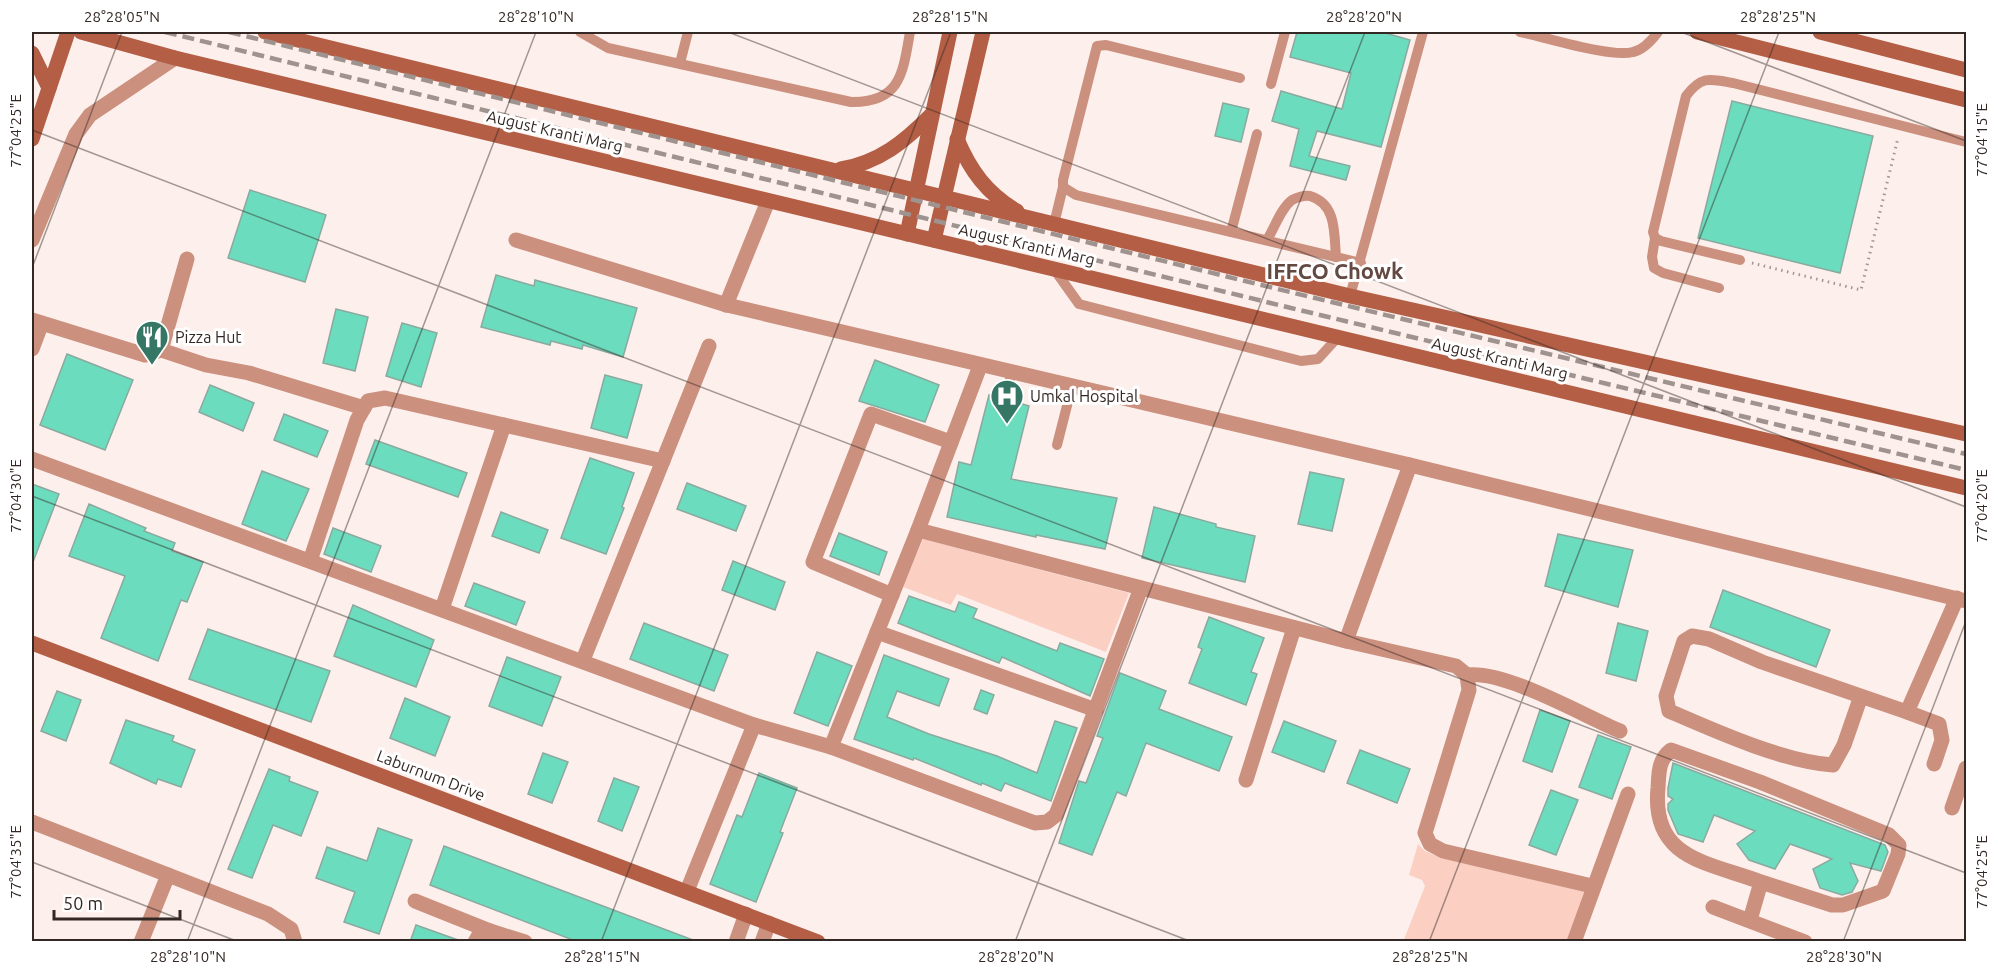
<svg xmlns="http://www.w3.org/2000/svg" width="1998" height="973" font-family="Ubuntu,sans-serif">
	<rect width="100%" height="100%" fill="#fdf0ec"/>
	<g fill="#fbcfc2">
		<polygon points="923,539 1129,593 1106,652 957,594 951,605 903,587"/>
		<polygon points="1418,844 1425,851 1441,858 1585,891 1568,941 1403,942 1425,886 1422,880 1409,875"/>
	</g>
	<g fill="#6cdcbe" stroke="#8aa99f" stroke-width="1.5">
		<polygon points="1297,32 1382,32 1410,40 1381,147 1317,131 1309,156 1350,166 1346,180 1290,166 1299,129 1272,121 1281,91 1342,109 1351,73 1290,57"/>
		<polygon points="1732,101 1873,136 1840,273 1698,238"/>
		<polygon points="1223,103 1249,109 1241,142 1215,136"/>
		<polygon points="250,190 326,215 305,282 228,258"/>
		<polygon points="496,275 534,286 535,280 637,308 623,357 583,345 582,349 551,341 550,345 481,327"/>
		<polygon points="336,309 368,317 355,371 323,363"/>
		<polygon points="402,323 437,333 421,387 386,376"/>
		<polygon points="67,354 133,380 105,450 40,425"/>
		<polygon points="875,360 939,385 925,422 859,401"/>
		<polygon points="605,375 642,385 627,438 591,428"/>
		<polygon points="210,385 254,403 243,431 199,412"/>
		<polygon points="989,395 1000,398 1005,404 1013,401 1029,406 1011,479 1117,498 1105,549 1036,535 1036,537 947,517 959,462 971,465"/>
		<polygon points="284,414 328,431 317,457 274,440"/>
		<polygon points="375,440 467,473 458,497 366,464"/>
		<polygon points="590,458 634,473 622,507 624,508 606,554 561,538"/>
		<polygon points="262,471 309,489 286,541 242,524"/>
		<polygon points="1310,472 1344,479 1332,531 1298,524"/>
		<polygon points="687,483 746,506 736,531 677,509"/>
		<polygon points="32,484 59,494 33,562 32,562"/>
		<polygon points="89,504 146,528 144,531 175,543 172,551 203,562 187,602 181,600 158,661 101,638 125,576 69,556"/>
		<polygon points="1154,507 1216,524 1216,527 1255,536 1245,582 1142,558"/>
		<polygon points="501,512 548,530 539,553 492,536"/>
		<polygon points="333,528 381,546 371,572 324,554"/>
		<polygon points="839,533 887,552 879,575 830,556"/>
		<polygon points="1558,534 1633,550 1618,607 1545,586"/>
		<polygon points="733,561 785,582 775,610 722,590"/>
		<polygon points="474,583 525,602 516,625 465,606"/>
		<polygon points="1723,590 1830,630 1816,667 1710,627"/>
		<polygon points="909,596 955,612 959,602 977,609 973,618 1057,651 1060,643 1104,659 1090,696 1002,657 999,663 898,623"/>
		<polygon points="353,605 434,640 416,687 334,656"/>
		<polygon points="1209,617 1264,638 1251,672 1257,674 1246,705 1189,683 1202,649 1198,647"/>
		<polygon points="644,623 728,655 714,691 630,659"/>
		<polygon points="1618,623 1648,631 1636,681 1606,673"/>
		<polygon points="208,629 330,671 311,722 189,679"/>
		<polygon points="817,652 852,666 828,726 794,713"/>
		<polygon points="884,655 949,679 939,706 897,691 887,717 929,734 997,756 1037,773 1055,721 1077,728 1051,801 1005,783 1001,791 982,783 981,785 914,758 913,760 854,739"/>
		<polygon points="507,657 561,677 542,726 489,706"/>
		<polygon points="1120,673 1166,691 1159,709 1232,737 1219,771 1146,743 1126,796 1117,792 1092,855 1059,843 1079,781 1086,783 1103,738 1097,736"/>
		<polygon points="981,690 994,695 987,714 974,709"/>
		<polygon points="57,691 81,700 66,741 41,731"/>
		<polygon points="405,698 450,717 435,756 390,738"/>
		<polygon points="1540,710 1570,721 1552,772 1523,761"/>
		<polygon points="126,720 174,736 172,741 195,750 181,787 158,779 156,784 110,763"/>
		<polygon points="1284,721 1336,741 1324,772 1272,752"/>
		<polygon points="1598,735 1631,747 1612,799 1579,787"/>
		<polygon points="1360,750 1410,769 1397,803 1347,783"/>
		<polygon points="543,753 568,762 552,803 528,794"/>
		<polygon points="1673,763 1885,845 1888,852 1881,871 1850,863 1858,881 1852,892 1842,895 1820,888 1813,869 1832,859 1790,844 1775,869 1749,860 1737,844 1755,831 1714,815 1703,842 1678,834 1668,810 1668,804 1673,799 1668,796 1668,788"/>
		<polygon points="269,769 290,777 289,781 318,792 301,836 273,825 252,878 228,869"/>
		<polygon points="759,773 797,788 780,832 783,833 756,902 710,884 737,815 742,817"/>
		<polygon points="614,778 639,787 622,831 598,821"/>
		<polygon points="1551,790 1578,800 1556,855 1529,845"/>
		<polygon points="378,828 412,840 379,934 344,922 355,892 316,878 327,847 367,861"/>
		<polygon points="444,846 693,940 693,942 578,942 430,885"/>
		<polygon points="416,925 458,940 457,942 410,942"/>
	</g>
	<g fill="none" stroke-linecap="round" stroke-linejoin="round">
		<polyline stroke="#a29692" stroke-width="3" stroke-dasharray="1.5 4.5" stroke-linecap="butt" points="1752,263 1861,290 1898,138"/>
		<g stroke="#cc907f" stroke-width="10">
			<path d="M580,32L608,48L851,102C901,103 903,72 910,32"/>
			<path d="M1520,32C1546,37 1610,58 1633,52C1643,50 1652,40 1658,32"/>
			<polyline points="680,63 688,32"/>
			<polyline points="1240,78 1106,45 1097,46 1063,180 1063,187 1076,195 1361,263"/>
			<polyline points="1271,84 1285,32"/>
			<polyline points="1054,224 1063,187"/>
			<polyline points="1231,232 1257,134"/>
			<polyline points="1655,238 1652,257 1654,268 1663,273 1719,288"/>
			<path d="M1267,240C1274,229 1281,208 1292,200C1298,197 1304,195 1310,196C1337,204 1334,234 1336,257"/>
			<path d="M1740,260L1661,241L1655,238L1653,232L1686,96C1702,75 1710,79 1733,83L1966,142"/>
			<polyline points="1054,269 1079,304 1301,361 1318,359 1338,337"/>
			<polyline points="1350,296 1423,32"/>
			<polyline points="1007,397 1011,373"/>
			<polyline points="1057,445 1072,386"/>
		</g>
		<g stroke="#cc907f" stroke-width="15">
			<polyline points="32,240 76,134 90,115 175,58"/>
			<polyline points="516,240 727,305 1410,465 1966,601"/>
			<polyline points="726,305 768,201"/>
			<polyline points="32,320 145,355 161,350 206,365 249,373 364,408"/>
			<polyline points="32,349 41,325"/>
			<polyline points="161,350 187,259"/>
			<polyline points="32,459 754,725 831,747 1035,823 1047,822 1056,815 1141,588"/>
			<polyline points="918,530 1346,641 1456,666 1467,675 1469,690 1425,833 1430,844 1443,851 1592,886"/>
			<polyline points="310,561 357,420 368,401 385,398 663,461"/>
			<polyline points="892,595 813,562 871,414 951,442"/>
			<polyline points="442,609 504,425"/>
			<polyline points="877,632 1096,710"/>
			<polyline points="1346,641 1410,465"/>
			<polyline points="583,660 709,346"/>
			<path d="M1467,675C1505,670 1582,715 1620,731"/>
			<path d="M1861,696L1844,745L1833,765C1784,762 1715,731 1669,711L1666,696L1684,641L1692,636L1709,639L1762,662L1907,712"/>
			<polyline points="831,747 918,530 980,366"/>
			<polyline points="1934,764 1942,740 1939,724 1907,712 1957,598"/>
			<polyline points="1246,780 1294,628"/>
			<polyline points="1952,808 1966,768"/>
			<polyline points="32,822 268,914 291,929 295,942"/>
			<polyline points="687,891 754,725"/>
			<polyline points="415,901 490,931"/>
			<polyline points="1713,907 1805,942"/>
			<path d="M1750,920L1761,882C1707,862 1651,859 1658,788C1659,773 1658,760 1671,750L1760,782L1889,835L1899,845L1898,854L1883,891L1843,905H1832L1761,882"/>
			<polyline points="141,942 168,875"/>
			<polyline points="475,942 479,935 490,931 525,942"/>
			<polyline points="736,942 746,914"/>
			<polyline points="762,942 769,923"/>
			<polyline points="1574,942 1628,794"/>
		</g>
		<g stroke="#b35e45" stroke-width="15">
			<polyline points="81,32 175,58 1966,488"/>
			<polyline points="265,32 1350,296 1966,434"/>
			<polyline points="1697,32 1966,100"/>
			<polyline points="1820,32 1966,70"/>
			<polyline points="32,53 49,88"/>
			<polyline points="32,139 68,32"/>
			<path d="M957,139C970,170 987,194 1017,211"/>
			<path d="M841,169C880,162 904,142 931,115"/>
			<polyline points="907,234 950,32"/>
			<polyline points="934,240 983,32"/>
			<polyline points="32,643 818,942"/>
		</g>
		<g stroke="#9f938f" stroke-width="4.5" stroke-dasharray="12 6" stroke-linecap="butt">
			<polyline points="165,32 1291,308 1966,470"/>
			<polyline points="229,32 1294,293 1966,454"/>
		</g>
	</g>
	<path fill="none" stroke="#332824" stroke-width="1.5" stroke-opacity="0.45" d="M728,32L1966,507M1681,32L1966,141M32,130L1966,873M32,268L122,32M32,496L1192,942M32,862L239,942M187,942L536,32M601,942L951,32M1015,942L1365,32M1429,942L1779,32M1843,942L1966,621"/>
	<defs>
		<g id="restaurant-pin" transform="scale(1.725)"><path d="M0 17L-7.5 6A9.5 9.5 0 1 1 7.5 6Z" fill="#357665" stroke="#fff"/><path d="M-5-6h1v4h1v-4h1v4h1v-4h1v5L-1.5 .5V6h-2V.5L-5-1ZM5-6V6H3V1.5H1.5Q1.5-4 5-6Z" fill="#fff"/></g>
		<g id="hospital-pin" transform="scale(1.725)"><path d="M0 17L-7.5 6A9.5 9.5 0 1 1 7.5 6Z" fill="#357665" stroke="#fff"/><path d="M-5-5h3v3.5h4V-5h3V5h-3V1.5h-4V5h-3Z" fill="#fff"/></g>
	</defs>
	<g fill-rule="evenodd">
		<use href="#restaurant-pin" x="152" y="337"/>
		<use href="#hospital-pin" x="1007" y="396"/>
	</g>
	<g text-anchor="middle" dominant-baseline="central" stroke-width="6" stroke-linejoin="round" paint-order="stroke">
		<g font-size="16" fill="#332824" stroke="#fff">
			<text transform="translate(555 131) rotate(13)">August Kranti Marg</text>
			<text transform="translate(1027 244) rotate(13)">August Kranti Marg</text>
			<text transform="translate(1500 358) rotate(13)">August Kranti Marg</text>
			<text transform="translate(431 775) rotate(21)">Laburnum Drive</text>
		</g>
		<g font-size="16" fill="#332824" stroke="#fff" text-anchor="start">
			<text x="175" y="337">Pizza Hut</text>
			<text x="1030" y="396">Umkal Hospital</text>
		</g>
		<g font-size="22" font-weight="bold" fill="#634942" stroke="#fff">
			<text x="1335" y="270">IFFCO Chowk</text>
		</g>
	</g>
	<rect width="1998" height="973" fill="none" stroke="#ffffff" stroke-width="66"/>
	<path d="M54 910v9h126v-9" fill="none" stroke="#332824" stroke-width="3"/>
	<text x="63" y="910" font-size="18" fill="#332824" stroke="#ffffff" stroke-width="4.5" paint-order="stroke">50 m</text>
	<rect x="33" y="33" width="1932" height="907" fill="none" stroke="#332824" stroke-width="2"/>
	<g font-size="15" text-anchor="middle" fill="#332824">
		<text x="122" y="22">28°28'05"N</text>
		<text x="536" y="22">28°28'10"N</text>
		<text x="950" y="22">28°28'15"N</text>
		<text x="1364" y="22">28°28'20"N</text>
		<text x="1778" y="22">28°28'25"N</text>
		<text transform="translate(16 131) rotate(-90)" y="5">77°04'25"E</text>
		<text transform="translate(1982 140) rotate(-90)" y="5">77°04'15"E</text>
		<text transform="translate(16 496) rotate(-90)" y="5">77°04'30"E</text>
		<text transform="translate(1982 506) rotate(-90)" y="5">77°04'20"E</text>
		<text transform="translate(16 862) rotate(-90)" y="5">77°04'35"E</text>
		<text transform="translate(1982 872) rotate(-90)" y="5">77°04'25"E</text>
		<text x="188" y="962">28°28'10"N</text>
		<text x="602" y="962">28°28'15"N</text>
		<text x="1016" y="962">28°28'20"N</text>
		<text x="1430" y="962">28°28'25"N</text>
		<text x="1844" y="962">28°28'30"N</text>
	</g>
</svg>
